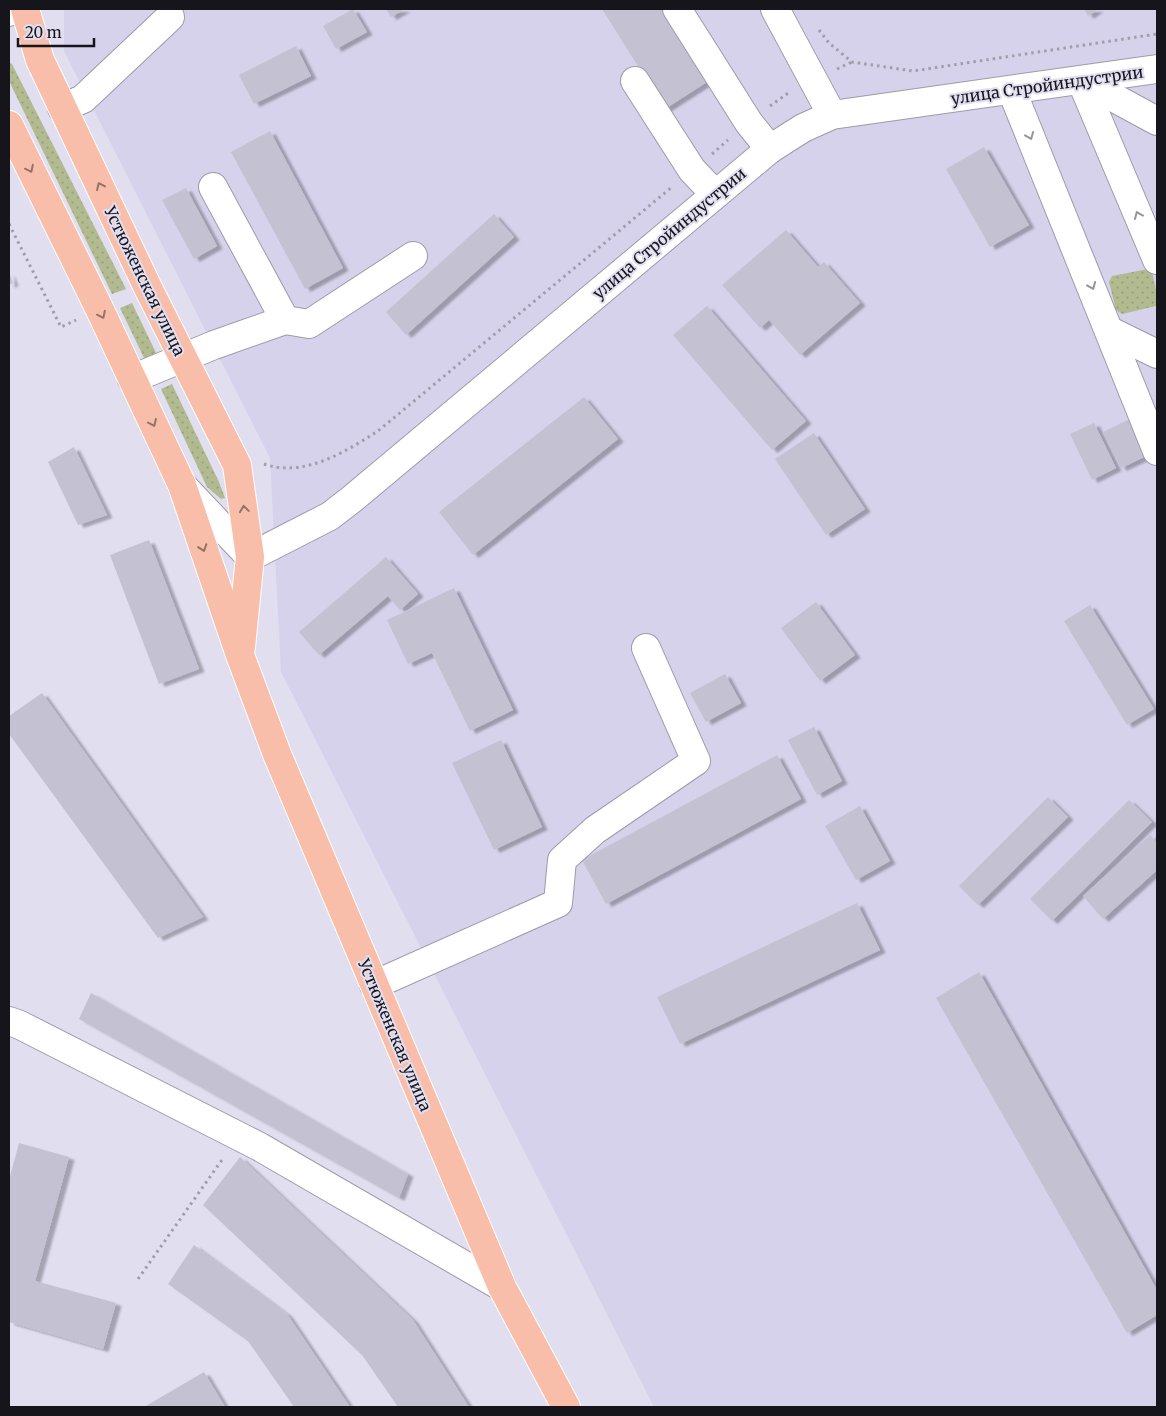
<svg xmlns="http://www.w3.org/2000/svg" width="1166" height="1416" font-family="Merriweather,serif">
	<defs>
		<pattern id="grass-dots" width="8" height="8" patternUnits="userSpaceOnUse" patternTransform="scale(1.25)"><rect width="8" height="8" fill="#b2ba90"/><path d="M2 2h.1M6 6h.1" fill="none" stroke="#989f7c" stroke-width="1.8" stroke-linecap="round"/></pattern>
		<filter id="shadow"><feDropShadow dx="5.5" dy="3" stdDeviation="1" flood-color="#0004"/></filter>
	</defs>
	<rect width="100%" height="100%" fill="#e1def0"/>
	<polygon fill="#d6d2eb" points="64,9 1157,9 1157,1407 654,1407 281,672 270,458 64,51"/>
	<g fill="url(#grass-dots)">
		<polygon points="9,62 12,64 126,289 112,294 9,81"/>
		<polygon points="1148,269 1152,272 1157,294 1156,306 1122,314 1116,310 1109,282 1112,276"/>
		<polygon points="132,303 158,357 146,362 120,308"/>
		<polygon points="172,384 219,482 225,498 221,499 207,487 161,389"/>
	</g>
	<g fill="#c3c1d2" filter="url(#shadow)">
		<polygon points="353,9 367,32 336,49 323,26"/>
		<polygon points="386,9 405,9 391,17"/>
		<polygon points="602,9 665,9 710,80 665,109"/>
		<polygon points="1084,9 1098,9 1088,16"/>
		<polygon points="296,46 311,76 254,104 239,75"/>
		<polygon points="270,131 343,268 305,289 231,152"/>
		<polygon points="984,147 1029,225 990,247 946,169"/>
		<polygon points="186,188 217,246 194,259 162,200"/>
		<polygon points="494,214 514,237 406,335 386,312"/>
		<polygon points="786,230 818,267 824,262 860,303 800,355 769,320 760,328 722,285"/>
		<polygon points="9,272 13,283 9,285"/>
		<polygon points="707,306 806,421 772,450 673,335"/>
		<polygon points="584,397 618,439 473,555 439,512"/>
		<polygon points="1157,406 1157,451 1121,468 1103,432"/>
		<polygon points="1094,423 1116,468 1092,480 1070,434"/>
		<polygon points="814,433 865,509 826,535 775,459"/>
		<polygon points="74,447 107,515 78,525 48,462"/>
		<polygon points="149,540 199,669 159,684 110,555"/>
		<polygon points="386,557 418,594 400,610 388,596 319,655 299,632"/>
		<polygon points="454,588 513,710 470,731 432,653 408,664 387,620"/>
		<polygon points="816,602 855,655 820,681 781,628"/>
		<polygon points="1090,605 1154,709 1127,725 1064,621"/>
		<polygon points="725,674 741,703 706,722 690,693"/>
		<polygon points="42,693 203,917 158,938 9,734 9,716"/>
		<polygon points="814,727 842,781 817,795 788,740"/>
		<polygon points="501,740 542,827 494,850 452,763"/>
		<polygon points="777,755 801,799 606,904 582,860"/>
		<polygon points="1048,797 1068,817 978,905 959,886"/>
		<polygon points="1129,800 1152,822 1052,921 1030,899"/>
		<polygon points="860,806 890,861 856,880 825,826"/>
		<polygon points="1150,835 1157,843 1157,870 1103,919 1083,896"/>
		<polygon points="857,903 880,950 680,1044 657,997"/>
		<polygon points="979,972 1157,1290 1157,1315 1127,1333 936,998"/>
		<polygon points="91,993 408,1174 399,1198 79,1019"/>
		<polygon points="19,1143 69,1157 35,1281 116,1303 103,1349 9,1322 9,1180"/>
		<polygon points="240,1157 413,1320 469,1407 398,1407 362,1355 203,1205"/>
		<polygon points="194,1245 287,1314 350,1407 294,1407 248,1341 168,1284"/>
		<polygon points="204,1372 225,1407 144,1407"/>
	</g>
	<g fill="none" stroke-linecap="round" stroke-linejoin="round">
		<g stroke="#9d9aab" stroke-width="30">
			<g id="minor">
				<polyline points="677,9 749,123 770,149"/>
				<polyline points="775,9 832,115"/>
				<polyline points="9,12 21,9"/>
				<polyline points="1081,80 1157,260"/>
				<polyline points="1081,80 1157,121"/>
				<polyline points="635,81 692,170 715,194"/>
				<polyline points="1012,91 1157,451"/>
				<polyline points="62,108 83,99 170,17"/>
				<polyline points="285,320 309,324 413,256"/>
				<polyline points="1110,331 1157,354"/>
				<polyline points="132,379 214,345 285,320 213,187"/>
				<polyline points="182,485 250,557 330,516 352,499 770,149 803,128 832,115 1157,69"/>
				<polyline points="374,985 558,903 562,860 595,830 696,761 646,648"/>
				<polyline points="9,1021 20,1025 260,1147 502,1287"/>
			</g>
		</g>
		<g stroke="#fff" stroke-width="30">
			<g id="major">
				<polyline points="25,9 40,60 148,288 237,465 250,557 241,647"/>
				<polyline points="9,125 100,310 182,485 240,655 277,754 502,1287 566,1407"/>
			</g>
		</g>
		<g stroke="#a19eac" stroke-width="3" stroke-dasharray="2.5 4" stroke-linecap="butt">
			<polyline points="819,30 829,43 852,62 913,71 1157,34"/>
			<polyline points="837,69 852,62"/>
			<polyline points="770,106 791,91"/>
			<polyline points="712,154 728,140"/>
			<polyline points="9,224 61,327 76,320"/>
			<path d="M264,464C304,478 345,452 378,431L672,187"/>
			<polyline points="138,1279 224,1157"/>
		</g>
		<use href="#minor" stroke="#fff" stroke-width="28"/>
		<use href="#major" stroke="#f9bea9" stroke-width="28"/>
	</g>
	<defs><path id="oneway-chevron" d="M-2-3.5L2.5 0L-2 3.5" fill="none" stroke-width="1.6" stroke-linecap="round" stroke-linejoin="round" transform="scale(1.25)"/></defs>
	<g stroke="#969698">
		<use href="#oneway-chevron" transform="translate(1030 136) rotate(68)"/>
		<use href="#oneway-chevron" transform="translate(1138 215) rotate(-113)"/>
		<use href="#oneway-chevron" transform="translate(1092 286) rotate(68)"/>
	</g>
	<g stroke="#937269">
		<use href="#oneway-chevron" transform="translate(30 169) rotate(64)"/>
		<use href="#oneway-chevron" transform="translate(100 186) rotate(-115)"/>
		<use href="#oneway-chevron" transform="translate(102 315) rotate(64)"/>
		<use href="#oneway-chevron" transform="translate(153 423) rotate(65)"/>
		<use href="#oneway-chevron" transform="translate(244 509) rotate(-98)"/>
		<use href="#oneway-chevron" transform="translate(203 548) rotate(71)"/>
	</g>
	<g text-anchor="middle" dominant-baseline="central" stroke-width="4" stroke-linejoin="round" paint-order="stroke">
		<g font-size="16" fill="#16151b" stroke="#e1def0">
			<text transform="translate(1047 85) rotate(-8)">улица Стройиндустрии</text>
			<text transform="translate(669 233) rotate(-40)">улица Стройиндустрии</text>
			<text transform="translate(145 281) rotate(64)">Устюженская улица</text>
			<text transform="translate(395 1035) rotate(67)">Устюженская улица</text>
		</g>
	</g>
	<rect width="1166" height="1416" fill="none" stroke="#16151b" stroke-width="20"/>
	<path d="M18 38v8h76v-8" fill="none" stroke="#16151b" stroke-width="2.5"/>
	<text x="25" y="38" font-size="15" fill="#16151b" stroke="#e1def0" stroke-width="4" paint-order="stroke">20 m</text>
</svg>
